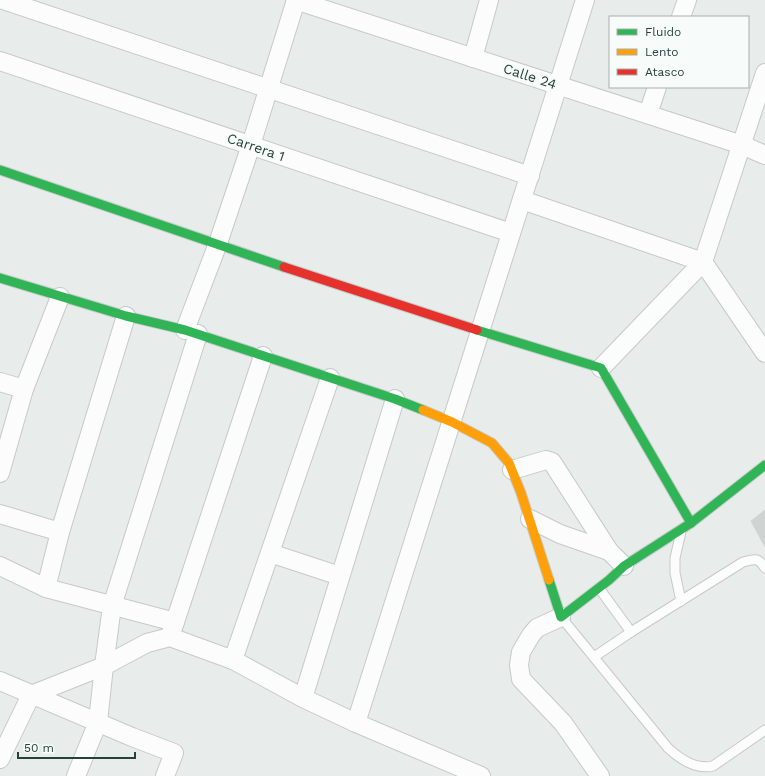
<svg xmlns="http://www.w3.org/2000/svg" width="765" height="776" font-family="'Work Sans',sans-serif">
	<rect width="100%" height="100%" fill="#e8edeb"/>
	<polygon fill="#cfd4d2" stroke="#d1d6d4" points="765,510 765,547 751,521"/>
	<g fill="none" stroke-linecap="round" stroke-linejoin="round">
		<g stroke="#c5cac8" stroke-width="11">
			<g id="lane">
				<path d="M599,588L631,632L743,562C755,559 758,557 765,568"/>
				<polyline points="681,601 675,573 675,558 681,532"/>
				<path d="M561,617L668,748C681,760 696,770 713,766L765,730"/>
				<polyline points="594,657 631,632"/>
			</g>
		</g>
		<g stroke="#c5cac8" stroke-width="20">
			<g id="street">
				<polyline points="3,0 530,176"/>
				<polyline points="295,0 742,145 765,155"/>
				<polyline points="681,17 687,0"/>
				<polyline points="473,58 489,0"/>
				<polyline points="0,61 511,233"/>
				<polyline points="648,114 657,87"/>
				<polyline points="522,200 703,262 765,353"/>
				<polyline points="185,330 217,246 251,145 296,0"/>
				<polyline points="601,368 703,262 765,73"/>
				<polyline points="0,382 24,389"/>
				<polyline points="512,470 546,460 552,462 609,551 624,566"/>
				<polyline points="0,473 24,389 60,297"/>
				<polyline points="0,514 60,532 46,588"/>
				<polyline points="530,519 560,534 609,551"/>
				<polyline points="60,532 126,316"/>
				<polyline points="270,553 340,576"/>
				<polyline points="0,566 46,588 175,622"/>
				<polyline points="561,617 537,628 531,635 521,652 519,665 521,679 563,723 600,776"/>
				<polyline points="170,637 263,356"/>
				<polyline points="233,660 330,378"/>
				<polyline points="0,681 132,737 174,753 165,776"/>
				<polyline points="303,698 395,399"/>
				<polyline points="356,723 585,0"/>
				<polyline points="0,759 31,695 104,666 147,643 170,637 233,660 303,698 356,723 481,776"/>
				<polyline points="76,776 98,722 104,666 112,606 198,334"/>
			</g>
		</g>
		<g stroke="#c3cbc8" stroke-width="11">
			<g id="fast">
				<polyline points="0,170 284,267"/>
				<polyline points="0,278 126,316 185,330 395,399 423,410"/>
				<polyline points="477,330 601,368 691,523"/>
				<polyline points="549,580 561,617 609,580 624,566 691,523 765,465"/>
			</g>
		</g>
		<g stroke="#c3cbc8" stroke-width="11">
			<polyline id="slow" points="423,410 452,422 492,443 509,463 521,493 549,580"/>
		</g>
		<g stroke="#c3cbc8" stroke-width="11">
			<polyline id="jam" points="284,267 477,330"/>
		</g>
		<use href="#lane" stroke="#fcfcfc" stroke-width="9"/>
		<use href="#street" stroke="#fcfcfc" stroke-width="18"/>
		<use href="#fast" stroke="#30b455" stroke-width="9"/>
		<use href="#slow" stroke="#ff9f0a" stroke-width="9"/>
		<use href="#jam" stroke="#e5322d" stroke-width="9"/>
	</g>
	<g text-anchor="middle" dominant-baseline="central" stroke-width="4" stroke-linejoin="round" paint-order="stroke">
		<g font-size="14" fill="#24423a" stroke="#f7fbf9">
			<text transform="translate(530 76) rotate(18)">Calle 24</text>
			<text transform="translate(256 147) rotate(19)">Carrera 1</text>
		</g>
	</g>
	<rect x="609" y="16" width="140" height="72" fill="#f7fbf9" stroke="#a3b1ad"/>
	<rect x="617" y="29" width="20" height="6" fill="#30b455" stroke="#a3b1ad"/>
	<text x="645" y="36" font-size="12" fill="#24423a">Fluido</text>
	<rect x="617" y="49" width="20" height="6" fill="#ff9f0a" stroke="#a3b1ad"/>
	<text x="645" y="56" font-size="12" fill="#24423a">Lento</text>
	<rect x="617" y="69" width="20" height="6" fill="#e5322d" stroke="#a3b1ad"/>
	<text x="645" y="76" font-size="12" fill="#24423a">Atasco</text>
	<path d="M18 752v6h117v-6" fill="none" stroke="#24423a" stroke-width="2"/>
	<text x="24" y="752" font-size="12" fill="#24423a" stroke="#f7fbf9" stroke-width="3" paint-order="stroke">50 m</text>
</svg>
